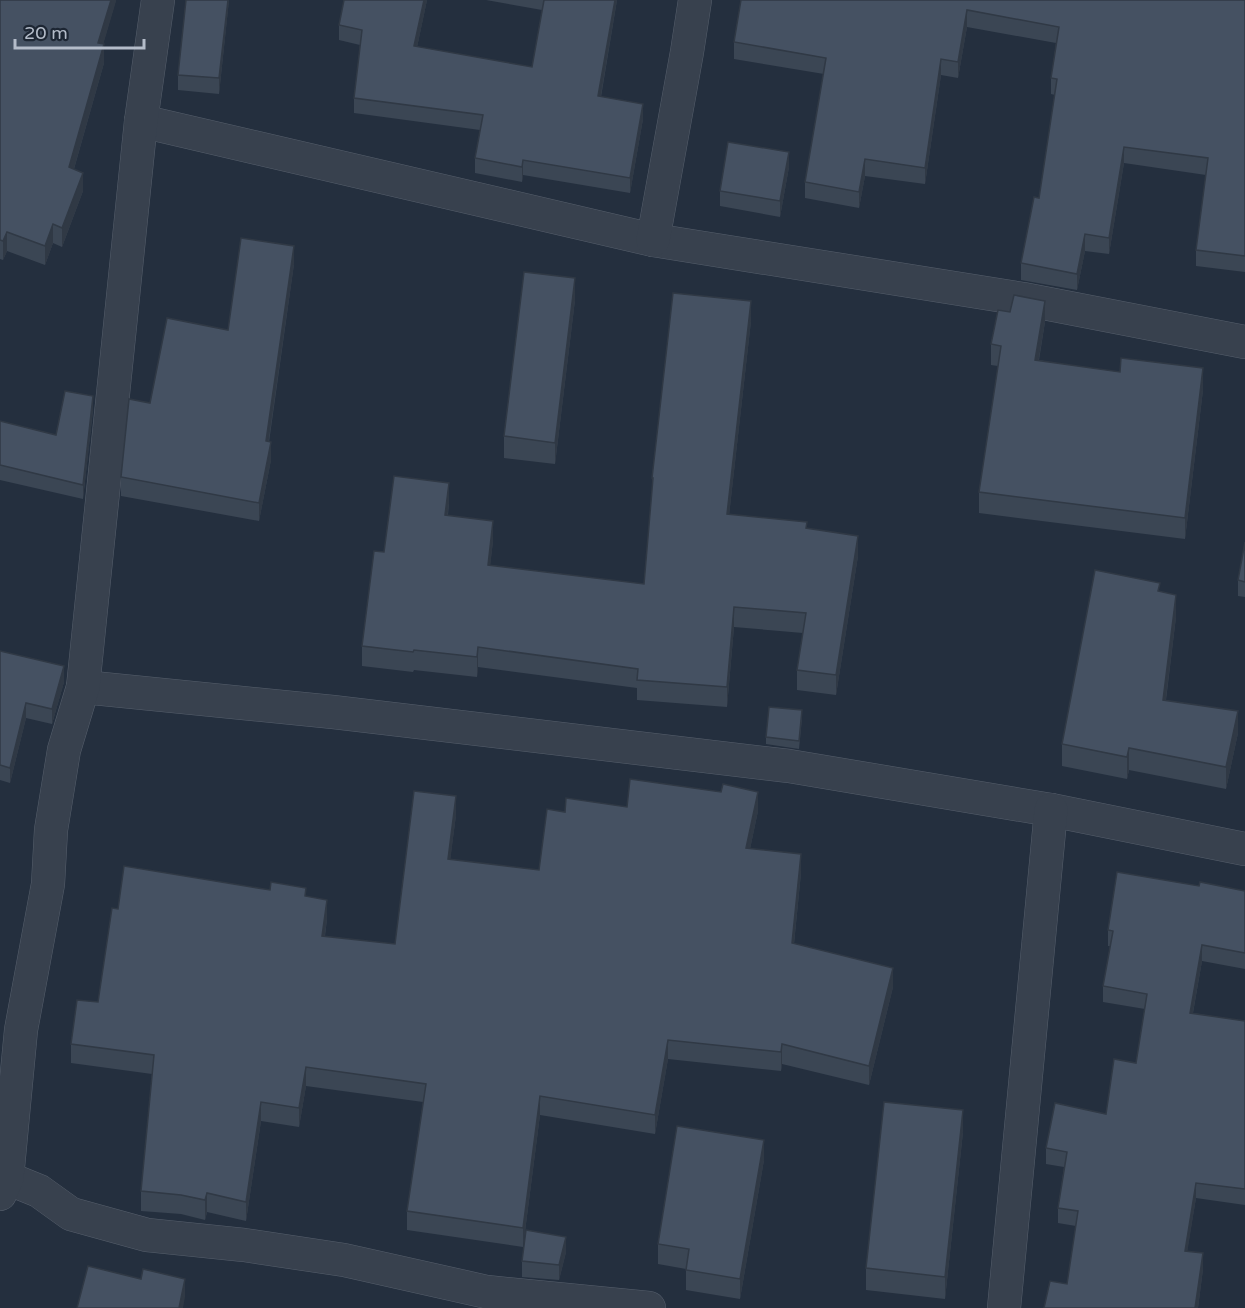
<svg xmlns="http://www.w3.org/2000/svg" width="1245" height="1308" font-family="'Varela Round',sans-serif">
	<rect width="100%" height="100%" fill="#242f3e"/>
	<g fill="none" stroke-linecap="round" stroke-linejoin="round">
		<g stroke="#565f6c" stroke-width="34">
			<g id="street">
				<polyline points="141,121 653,240 1023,299 1245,342"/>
				<polyline points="653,240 687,52 695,0"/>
				<polyline points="83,687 333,712 789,766 1051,810 1245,849"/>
				<polyline points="7,1178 39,1191 71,1214 147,1235 244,1245 344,1260 487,1292 649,1308"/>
				<polyline points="0,1194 7,1178 21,1030 48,884 51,830 64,750 83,687 141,121 158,0"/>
				<polyline points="1004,1308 1051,810"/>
			</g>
		</g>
		<use href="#street" stroke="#38414e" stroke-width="33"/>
	</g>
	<g fill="#3b4654">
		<polygon points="0,0 116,0 103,44 104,63 74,169 83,191 62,247 53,243 45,265 7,251 3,260 0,259"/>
		<polygon points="186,0 229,0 219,94 178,90 178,75"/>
		<polygon points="427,0 417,47 532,67 542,10 486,0 617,0 601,97 643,119 630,193 523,175 522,182 475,173 475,158 480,130 354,113 354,98 360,45 339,40 339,25"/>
		<polygon points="741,0 1245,0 1245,272 1196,266 1196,250 1206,175 1124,163 1109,254 1085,251 1077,290 1021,280 1021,263 1039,198 1055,95 1051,94 1051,78 1056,43 967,27 958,78 941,75 925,184 865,176 859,208 805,198 805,182 824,74 734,59 734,42"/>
		<polygon points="789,167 780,217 720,206 720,191"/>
		<polygon points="294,264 269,442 271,460 259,521 121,496 121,477 150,403 228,330"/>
		<polygon points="575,300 555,464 504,458 504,436"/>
		<polygon points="751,321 729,515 807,528 858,556 836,695 797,690 797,670 803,633 734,627 727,707 637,700 637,688 478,667 477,677 414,670 413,672 362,666 362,646 384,552 449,503 448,515 493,541 490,565 644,584 652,495 652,478"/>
		<polygon points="1045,322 1039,360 1203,390 1185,539 979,513 979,492 998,366 991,365 991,344"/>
		<polygon points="93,410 83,499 0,480 0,421 56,435"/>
		<polygon points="1245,542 1245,597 1238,596 1238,580"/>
		<polygon points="1160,592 1176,617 1166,700 1238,733 1226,789 1129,770 1127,779 1062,766 1062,744"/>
		<polygon points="0,651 64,682 52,724 26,718 10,783 0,780"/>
		<polygon points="802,718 799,749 766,744 766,737"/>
		<polygon points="627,807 758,811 750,849 801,873 794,944 893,987 869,1085 782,1064 781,1071 668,1059 655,1134 540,1115 523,1247 407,1230 407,1211 423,1102 306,1086 299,1127 261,1121 246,1221 207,1212 205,1220 181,1214 141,1211 141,1191 152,1074 71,1063 71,1044 98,1002 118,909 306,896 327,919 325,936 395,944 456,815 450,860 539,870 565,812"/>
		<polygon points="1199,886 1245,891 1245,969 1202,961 1193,1013 1245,1021 1245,1205 1196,1198 1187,1251 1203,1269 1198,1308 1044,1308 1067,1284 1076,1226 1058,1223 1058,1208 1064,1167 1046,1164 1046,1148 1106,1114 1136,1063 1145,1009 1103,1002 1103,986 1110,946 1108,946 1108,930"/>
		<polygon points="963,1132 945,1299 866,1290 866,1268"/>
		<polygon points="764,1160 740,1299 686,1290 686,1269 658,1264 658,1244"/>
		<polygon points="566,1252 559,1280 522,1277 522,1261"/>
	</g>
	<g fill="#303945">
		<polygon points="111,0 116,0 116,1 98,62 98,43"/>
		<polygon points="228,0 229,0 219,94 219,78"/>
		<polygon points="424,0 427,0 414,62 414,46"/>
		<polygon points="615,0 617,0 598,112 598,96"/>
		<polygon points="967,10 967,27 958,78 958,62"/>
		<polygon points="104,44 104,63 69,186 69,167"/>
		<polygon points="941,59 941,75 925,184 925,168"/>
		<polygon points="643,104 643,119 630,193 630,178"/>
		<polygon points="1124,147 1124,163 1109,254 1109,238"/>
		<polygon points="789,152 789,167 780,217 780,201"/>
		<polygon points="865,159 865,176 859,208 859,192"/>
		<polygon points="523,160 523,175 522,182 522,167"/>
		<polygon points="83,173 83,191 62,247 62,228"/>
		<polygon points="53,224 53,243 45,265 45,246"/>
		<polygon points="7,232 7,251 3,260 3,241"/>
		<polygon points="1085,234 1085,251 1077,290 1077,274"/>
		<polygon points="294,246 294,264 266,459 266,441"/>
		<polygon points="575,278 575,300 555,464 555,443"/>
		<polygon points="751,301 751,321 727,534 727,514"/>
		<polygon points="1045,301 1045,322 1035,381 1035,360"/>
		<polygon points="1203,368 1203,390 1185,539 1185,518"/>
		<polygon points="93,396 93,410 83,499 83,485"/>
		<polygon points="271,442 271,460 259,521 259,503"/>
		<polygon points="449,483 449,503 445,535 445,515"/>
		<polygon points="493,521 493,541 488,585 488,565"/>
		<polygon points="858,536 858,556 836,695 836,675"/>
		<polygon points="1176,595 1176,617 1163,722 1163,700"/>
		<polygon points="734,607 734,627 727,707 727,687"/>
		<polygon points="478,647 478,667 477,677 477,657"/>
		<polygon points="64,666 64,682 52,724 52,709"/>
		<polygon points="26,703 26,718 10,783 10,768"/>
		<polygon points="1238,711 1238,733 1226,789 1226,767"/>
		<polygon points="1129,748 1129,770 1127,779 1127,757"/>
		<polygon points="758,792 758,811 746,868 746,848"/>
		<polygon points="456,796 456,815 448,878 448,859"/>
		<polygon points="801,854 801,873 792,963 792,943"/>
		<polygon points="327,900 327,919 322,955 322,936"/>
		<polygon points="1202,945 1202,961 1190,1029 1190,1013"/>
		<polygon points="893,968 893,987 869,1085 869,1066"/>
		<polygon points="668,1040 668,1059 655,1134 655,1115"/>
		<polygon points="782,1044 782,1064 781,1071 781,1052"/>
		<polygon points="306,1067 306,1086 299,1127 299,1108"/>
		<polygon points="540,1096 540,1115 523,1247 523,1228"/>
		<polygon points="261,1102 261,1121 246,1221 246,1202"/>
		<polygon points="963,1110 963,1132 945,1299 945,1277"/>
		<polygon points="764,1140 764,1160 740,1299 740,1279"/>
		<polygon points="1196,1183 1196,1198 1185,1266 1185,1251"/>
		<polygon points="207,1193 207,1212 205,1220 205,1200"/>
		<polygon points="566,1237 566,1252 559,1280 559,1265"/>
		<polygon points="1203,1253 1203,1269 1198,1308 1195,1308"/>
		<polygon points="185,1279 185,1297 183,1308 179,1308"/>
	</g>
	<g fill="#455162" stroke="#303945" stroke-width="1.5">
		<polygon points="0,0 111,0 98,43 104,44 69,167 83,173 62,228 53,224 45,246 7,232 3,241 0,240"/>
		<polygon points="186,0 228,0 219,78 178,75"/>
		<polygon points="344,0 424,0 414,46 532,67 544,0 615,0 598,96 643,104 630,178 523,160 522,167 475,158 483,115 354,98 362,30 339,25"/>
		<polygon points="741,0 1245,0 1245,256 1196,250 1208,158 1124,147 1109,238 1085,234 1077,274 1021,263 1034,197 1039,198 1057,79 1051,78 1059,27 967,10 958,62 941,59 925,168 865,159 859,192 805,182 826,58 734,42"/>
		<polygon points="728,142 789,152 780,201 720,191"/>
		<polygon points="241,238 294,246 266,441 271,442 259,503 121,477 129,399 150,403 167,318 228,330"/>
		<polygon points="524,272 575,278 555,443 504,436"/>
		<polygon points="673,293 751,301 727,514 807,522 806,528 858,536 836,675 797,670 806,613 734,607 727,687 637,680 638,669 478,647 477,657 414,650 413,652 362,646 374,551 384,552 394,476 449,483 445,515 493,521 488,565 644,584 653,478 652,478"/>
		<polygon points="1014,295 1045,301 1035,360 1120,372 1121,358 1203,368 1185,518 979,492 1001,346 991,344 998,310 1010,312"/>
		<polygon points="65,391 93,396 83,485 0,465 0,421 56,435"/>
		<polygon points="1245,542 1245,582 1238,580"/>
		<polygon points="1095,570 1160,583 1158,591 1176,595 1163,700 1238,711 1226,767 1129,748 1127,757 1062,744"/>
		<polygon points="0,651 64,666 52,709 26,703 10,768 0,765"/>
		<polygon points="769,707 802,710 799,741 766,737"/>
		<polygon points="630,779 721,792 723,784 758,792 746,848 801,854 792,943 893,968 869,1066 782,1044 781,1052 668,1040 655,1115 540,1096 523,1228 407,1211 426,1084 306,1067 299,1108 261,1102 246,1202 207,1193 205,1200 181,1195 141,1191 154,1055 71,1044 77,1000 98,1002 112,908 118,909 124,866 270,890 271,882 306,888 305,896 327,900 322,936 395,944 414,791 456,796 448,859 539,870 547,809 565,812 566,798 627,807"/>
		<polygon points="1117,872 1199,886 1200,882 1245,891 1245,953 1202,945 1190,1013 1245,1021 1245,1189 1196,1183 1185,1251 1203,1253 1195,1308 1044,1308 1050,1281 1067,1284 1078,1211 1058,1208 1067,1152 1046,1148 1055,1103 1106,1114 1114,1059 1136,1063 1147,994 1103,986 1113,931 1108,930"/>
		<polygon points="884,1102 963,1110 945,1277 866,1268"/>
		<polygon points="677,1126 764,1140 740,1279 686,1270 689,1249 658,1244"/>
		<polygon points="526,1230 566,1237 559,1265 522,1261"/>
		<polygon points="88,1266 141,1279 143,1269 185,1279 179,1308 77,1308"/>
	</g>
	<path d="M15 39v9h129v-9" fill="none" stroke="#b4bcc9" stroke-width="3"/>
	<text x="24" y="39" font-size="18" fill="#b4bcc9" stroke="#1d2633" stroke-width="4.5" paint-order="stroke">20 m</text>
</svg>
